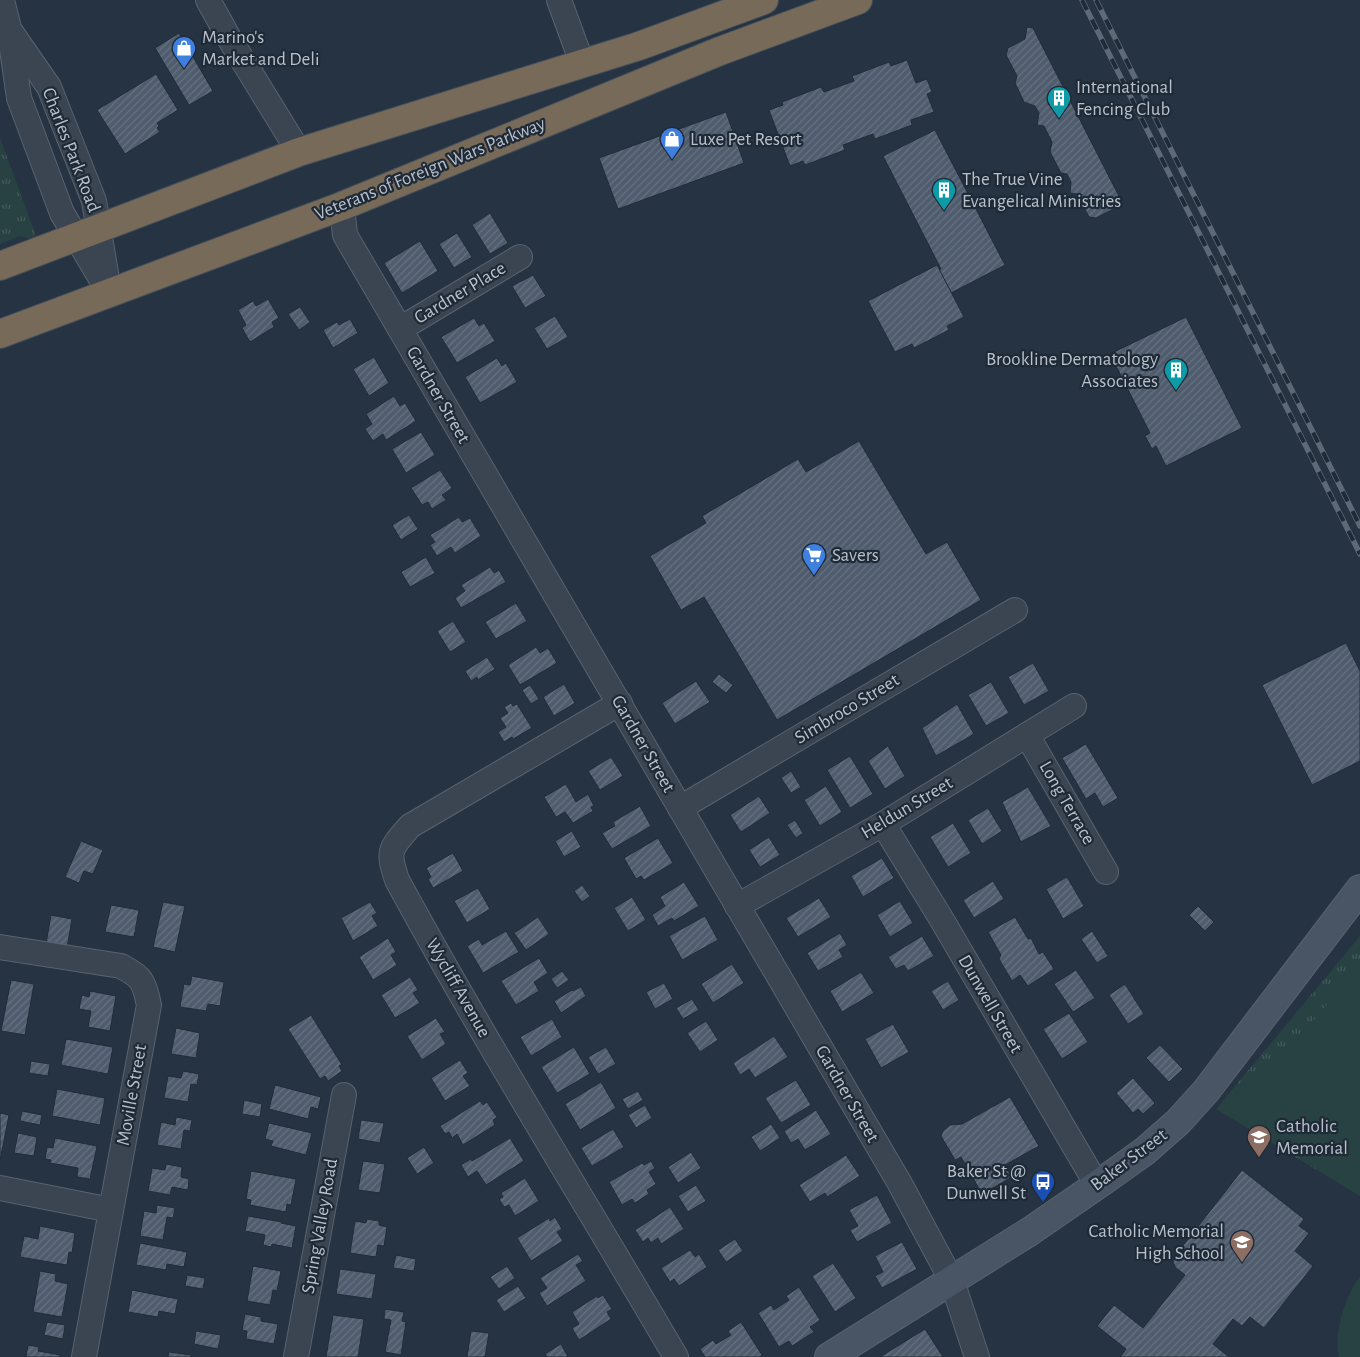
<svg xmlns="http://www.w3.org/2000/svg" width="1360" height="1357" font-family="'Alegreya Sans',sans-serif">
	<defs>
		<pattern id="grass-tufts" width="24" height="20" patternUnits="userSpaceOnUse" patternTransform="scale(1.25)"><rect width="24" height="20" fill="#284143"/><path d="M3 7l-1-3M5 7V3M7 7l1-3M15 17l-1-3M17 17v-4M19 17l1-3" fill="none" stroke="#455b5d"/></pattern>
		<pattern id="building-hatch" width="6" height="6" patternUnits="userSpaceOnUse" patternTransform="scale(1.25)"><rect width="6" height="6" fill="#4f5c6d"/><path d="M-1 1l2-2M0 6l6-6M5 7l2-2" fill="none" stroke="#667281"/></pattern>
	</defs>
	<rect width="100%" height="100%" fill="#263342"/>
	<g fill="url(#grass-tufts)">
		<polygon points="0,138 38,241 20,236 0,244"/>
		<polygon points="1360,936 1360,1196 1216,1109"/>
	</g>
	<g fill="#284143">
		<polygon points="1360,965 1360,1196 1225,1110 1244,1082 1296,1041"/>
		<path d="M1360,1277V1357H1339C1333,1334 1345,1295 1360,1277Z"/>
	</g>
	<g fill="url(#building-hatch)" stroke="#212c39">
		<polygon points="1027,27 1033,28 1123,204 1096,218 1089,217 1077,194 1070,193 1071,182 1067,174 1061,173 1050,152 1052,142 1044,126 1037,125 1039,113 1035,106 1024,102 1015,83 1017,76 1006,55 1008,48 1025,39"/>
		<polygon points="179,33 213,91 189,105 155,48"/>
		<polygon points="907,60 916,83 927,79 932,92 927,94 934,112 911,120 912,125 875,139 873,134 843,145 845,150 805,165 803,161 790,166 769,110 783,105 782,102 821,87 824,92 854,81 852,76 889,62 891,66"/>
		<polygon points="156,74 178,110 157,123 159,126 157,128 160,132 125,154 97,110"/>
		<polygon points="726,112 744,163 618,209 599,158"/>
		<polygon points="935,130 1005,265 951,293 939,270 941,269 883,156"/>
		<polygon points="490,213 508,243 490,254 472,225"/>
		<polygon points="457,233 472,257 454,268 439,244"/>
		<polygon points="420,241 438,271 402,293 384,263"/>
		<polygon points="937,265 964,317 947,326 949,330 914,348 912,344 895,352 868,301"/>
		<polygon points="533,275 546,296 525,308 512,286"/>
		<polygon points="268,299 279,318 272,322 274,327 250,342 242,328 246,325 238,310 253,301 256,306"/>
		<polygon points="300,307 310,322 299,330 288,314"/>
		<polygon points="555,316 568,337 547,349 534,328"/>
		<polygon points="1186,317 1242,428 1166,466 1156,446 1152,449 1145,436 1150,433 1110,354"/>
		<polygon points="474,318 479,326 484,323 495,341 457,363 441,337"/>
		<polygon points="350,319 358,333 333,348 323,330 337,322 339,325"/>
		<polygon points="374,357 389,383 369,396 353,369"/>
		<polygon points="497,358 502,366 506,363 517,382 480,403 465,377"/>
		<polygon points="394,396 400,406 405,403 416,421 386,440 383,434 373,441 365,429 372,424 366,414"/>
		<polygon points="421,432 435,455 406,473 392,449"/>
		<polygon points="859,441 926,554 947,542 981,600 777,720 704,597 681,610 650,556 706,523 702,516 798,459 806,472"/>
		<polygon points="440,470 452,488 442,495 446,500 432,509 428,502 422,505 411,488"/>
		<polygon points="409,515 418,529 401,540 392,525"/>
		<polygon points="459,517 462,522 470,518 481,536 455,553 451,547 437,556 430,545 435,542 430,535"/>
		<polygon points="426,557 435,573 410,587 401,572"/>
		<polygon points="490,567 494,573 499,570 506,582 461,608 455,598 465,591 461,585"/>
		<polygon points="516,603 527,621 496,639 485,622"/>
		<polygon points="453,621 466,642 450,652 437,631"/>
		<polygon points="1346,643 1360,671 1360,761 1312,785 1262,685"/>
		<polygon points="536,647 540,653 548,648 557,663 520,685 508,665"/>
		<polygon points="487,657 495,669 478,680 477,677 471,681 465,671"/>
		<polygon points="1033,663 1049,691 1024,705 1008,677"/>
		<polygon points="719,674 733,685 726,693 712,682"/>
		<polygon points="696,681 710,702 675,724 662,703"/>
		<polygon points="991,682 1009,713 986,726 968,695"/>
		<polygon points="564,684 575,703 554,716 543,697"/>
		<polygon points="530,685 539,699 531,704 522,690"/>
		<polygon points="511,703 513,706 517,704 532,728 513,739 512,737 504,742 498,732 506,727 500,718 508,713 504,707"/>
		<polygon points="957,704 974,734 936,756 922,728"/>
		<polygon points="1086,744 1118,798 1103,807 1095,793 1086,799 1062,758"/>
		<polygon points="888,746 905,776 885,789 868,761"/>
		<polygon points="850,756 873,794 850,808 827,770"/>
		<polygon points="611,757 623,776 600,790 588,771"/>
		<polygon points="791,771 801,787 791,793 781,778"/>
		<polygon points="566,784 576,802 588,794 594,806 591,807 593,811 573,823 565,812 556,817 544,797"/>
		<polygon points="826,786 842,812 820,826 804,800"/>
		<polygon points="1028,787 1051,826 1021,842 1002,802"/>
		<polygon points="759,796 770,813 741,832 730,815"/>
		<polygon points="640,806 651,826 612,849 602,833 615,826 613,822"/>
		<polygon points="988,808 1002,831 982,844 968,820"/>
		<polygon points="795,820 803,833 796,838 787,825"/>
		<polygon points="953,823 971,853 948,867 930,837"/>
		<polygon points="572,831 581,847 564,857 555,841"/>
		<polygon points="769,837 780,855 760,867 749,850"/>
		<polygon points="658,838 673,863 644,880 641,876 636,879 624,858"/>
		<polygon points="81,841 103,850 93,874 84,871 79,883 65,877"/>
		<polygon points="453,853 463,871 433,888 428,879 431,877 426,868"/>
		<polygon points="882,858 894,878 863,897 851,876"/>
		<polygon points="1067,877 1084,906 1063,919 1046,889"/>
		<polygon points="993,881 1004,899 974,918 963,900"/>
		<polygon points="684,882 699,906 674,921 672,918 658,926 652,915 665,906 660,897"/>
		<polygon points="582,885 590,896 582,902 574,891"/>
		<polygon points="478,888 490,909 467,923 454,901"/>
		<polygon points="632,897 646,920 628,931 614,908"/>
		<polygon points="819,898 831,917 798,937 786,918"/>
		<polygon points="900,901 913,923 890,937 877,915"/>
		<polygon points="163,902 185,906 175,952 153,947"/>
		<polygon points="370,902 377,913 372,916 378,926 353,941 341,918"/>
		<polygon points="111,905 139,910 134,937 105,932"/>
		<polygon points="1198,906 1214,922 1205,931 1189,915"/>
		<polygon points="51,915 72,919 67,948 46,944"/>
		<polygon points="705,916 718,940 682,960 669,936"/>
		<polygon points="538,917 549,934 526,950 514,933"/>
		<polygon points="1015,917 1028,939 1031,938 1039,954 1043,952 1054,969 1028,986 1020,975 1012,981 999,959 1001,955 988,932"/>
		<polygon points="506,931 519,952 483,973 467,946 479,939 482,945"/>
		<polygon points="1092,931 1108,956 1097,963 1081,939"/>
		<polygon points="840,933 847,945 839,950 843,957 818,971 807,953"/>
		<polygon points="922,936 934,956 908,971 904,965 896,969 888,957"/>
		<polygon points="388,938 396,952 391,955 397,965 373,980 359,957"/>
		<polygon points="539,958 548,973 534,982 539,991 516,1005 501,981"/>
		<polygon points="732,964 744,983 713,1003 701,984"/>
		<polygon points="1076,970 1095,998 1073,1012 1054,984"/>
		<polygon points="562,971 569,980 557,988 551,979"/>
		<polygon points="861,972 874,993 842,1012 830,991"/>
		<polygon points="192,976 224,982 220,1006 208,1004 206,1011 180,1007 184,984 190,985"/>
		<polygon points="410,977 418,990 413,993 420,1003 395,1018 381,995"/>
		<polygon points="11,980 34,984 25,1035 1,1031"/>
		<polygon points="948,981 959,1000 943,1010 931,991"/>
		<polygon points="664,983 673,999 655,1009 646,992"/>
		<polygon points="1125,984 1144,1014 1128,1024 1109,995"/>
		<polygon points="581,987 586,996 561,1013 554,1001 572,990 573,991"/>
		<polygon points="90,991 116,996 110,1031 88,1027 91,1011 79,1009 82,995 89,997"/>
		<polygon points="692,999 699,1010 683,1019 676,1008"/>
		<polygon points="1069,1013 1088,1042 1062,1059 1043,1029"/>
		<polygon points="311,1015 342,1065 339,1066 342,1071 328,1081 325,1076 320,1079 288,1029"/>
		<polygon points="436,1018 445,1032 440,1034 446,1044 422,1060 407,1036"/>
		<polygon points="552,1019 562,1037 531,1056 520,1037"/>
		<polygon points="706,1021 718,1040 700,1052 687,1033"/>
		<polygon points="893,1024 909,1052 881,1068 865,1039"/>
		<polygon points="176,1028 200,1033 196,1058 171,1054"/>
		<polygon points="774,1036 788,1057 755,1078 749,1069 740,1075 733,1063"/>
		<polygon points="66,1039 113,1047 108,1074 61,1065"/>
		<polygon points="1160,1045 1183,1069 1169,1082 1146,1058"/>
		<polygon points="574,1047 590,1074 557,1093 541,1067"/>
		<polygon points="606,1047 616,1064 598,1074 588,1057"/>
		<polygon points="460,1060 468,1073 463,1076 470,1086 445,1101 431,1078"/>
		<polygon points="31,1061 50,1064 48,1076 29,1073"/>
		<polygon points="183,1071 199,1074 197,1085 191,1084 188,1102 164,1098 168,1076 181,1078"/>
		<polygon points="1133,1078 1155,1103 1143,1114 1138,1109 1133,1113 1116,1093"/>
		<polygon points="796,1080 811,1105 781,1123 765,1098"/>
		<polygon points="601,1082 616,1108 580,1130 565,1104"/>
		<polygon points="275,1085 321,1097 318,1109 311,1107 308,1119 269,1109"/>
		<polygon points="57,1089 105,1098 100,1125 52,1116"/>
		<polygon points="638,1091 643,1100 628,1109 622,1099"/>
		<polygon points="1010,1097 1039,1146 1005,1165 1012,1177 982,1194 961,1157 955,1160 941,1136 943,1131 950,1125 962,1124"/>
		<polygon points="244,1100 262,1104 260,1117 242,1114"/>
		<polygon points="480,1101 483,1105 487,1102 497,1117 493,1120 495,1125 463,1145 457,1134 452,1138 449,1132 445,1134 440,1126"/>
		<polygon points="645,1105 652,1118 636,1128 628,1115"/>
		<polygon points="816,1110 831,1134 805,1150 798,1139 791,1143 784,1131"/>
		<polygon points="22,1111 42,1115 40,1125 20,1121"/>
		<polygon points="0,1113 9,1115 0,1161"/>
		<polygon points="176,1117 192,1120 190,1131 184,1130 181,1149 157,1145 161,1122 175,1125"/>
		<polygon points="361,1120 384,1123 380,1143 358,1139"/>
		<polygon points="269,1123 312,1133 306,1155 271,1146 273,1141 265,1139"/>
		<polygon points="771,1124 780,1138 760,1151 751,1137"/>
		<polygon points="613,1129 624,1147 592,1166 581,1148"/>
		<polygon points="18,1133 37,1137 34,1156 14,1153"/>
		<polygon points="55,1138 97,1146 90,1179 77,1177 78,1168 50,1163 51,1160 45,1159 47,1147 53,1148"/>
		<polygon points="510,1138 524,1161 486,1185 477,1171 468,1177 461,1165 471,1159 472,1161"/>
		<polygon points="424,1147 434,1163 417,1174 407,1158"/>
		<polygon points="691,1152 701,1168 678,1183 668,1167"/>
		<polygon points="846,1155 860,1176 827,1197 825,1193 810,1202 799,1185"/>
		<polygon points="363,1161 385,1164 380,1193 358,1190"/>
		<polygon points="651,1161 655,1168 649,1172 656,1184 647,1190 649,1194 635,1203 632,1199 622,1205 609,1182 642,1163 644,1165"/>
		<polygon points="166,1164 182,1167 181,1177 189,1179 188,1190 172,1187 170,1195 148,1191 152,1168 165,1170"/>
		<polygon points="1242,1170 1304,1219 1299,1226 1309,1233 1295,1251 1313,1266 1264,1328 1250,1317 1242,1326 1233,1319 1213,1344 1229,1357 1120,1357 1126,1349 1097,1326 1114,1305 1143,1328 1185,1275 1175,1267 1173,1261 1175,1256"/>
		<polygon points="251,1171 296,1179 291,1205 287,1204 286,1212 250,1205 251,1200 246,1199"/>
		<polygon points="525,1178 539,1201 515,1216 509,1205 504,1207 499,1199 503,1197 501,1193"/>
		<polygon points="696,1185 706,1201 688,1212 678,1196"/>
		<polygon points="877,1195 892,1223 857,1242 850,1230 858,1226 849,1210"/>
		<polygon points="157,1205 175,1208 173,1218 167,1217 163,1240 140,1236 144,1211 156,1213"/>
		<polygon points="670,1207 684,1229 661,1244 658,1238 651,1243 648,1238 643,1242 635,1230"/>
		<polygon points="248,1216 282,1222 281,1223 296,1226 292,1248 272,1244 271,1247 263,1245 265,1235 245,1231"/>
		<polygon points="555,1217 562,1229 557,1232 563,1241 531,1261 517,1238 549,1218 550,1221"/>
		<polygon points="367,1219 379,1221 379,1225 387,1227 384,1246 378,1245 376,1257 350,1253 355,1221 366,1223"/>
		<polygon points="40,1226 75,1233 72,1253 69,1252 67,1265 20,1257 24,1236 38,1239"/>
		<polygon points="735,1239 743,1251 726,1262 718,1250"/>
		<polygon points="902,1242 917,1269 882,1288 875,1276 883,1272 875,1256"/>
		<polygon points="140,1243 187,1252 184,1267 167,1264 166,1270 136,1265"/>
		<polygon points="690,1250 695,1257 699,1254 707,1267 679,1286 674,1279 670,1282 661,1268"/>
		<polygon points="578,1254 583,1261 576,1265 586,1281 547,1306 539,1293 547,1288 540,1278"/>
		<polygon points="396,1255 416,1259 414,1271 393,1268"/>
		<polygon points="833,1263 856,1298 835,1312 812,1276"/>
		<polygon points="253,1266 281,1271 277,1291 273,1290 270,1305 247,1301"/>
		<polygon points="507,1266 515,1278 499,1289 490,1277"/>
		<polygon points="340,1269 376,1274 372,1299 336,1294"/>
		<polygon points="40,1271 56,1274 55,1281 68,1284 62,1317 33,1312"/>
		<polygon points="187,1275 205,1278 203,1289 185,1286"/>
		<polygon points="518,1286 526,1298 504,1312 496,1300"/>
		<polygon points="799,1287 820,1320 810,1327 814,1332 792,1346 789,1341 779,1347 758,1313 771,1305 774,1310 789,1300 786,1296"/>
		<polygon points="132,1290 178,1299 175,1314 159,1311 158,1317 128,1312"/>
		<polygon points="603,1295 612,1309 607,1312 611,1319 579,1340 572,1328 579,1324 572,1312 597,1296 598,1298"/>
		<polygon points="385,1309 404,1312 402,1321 406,1322 401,1355 385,1352 391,1320 384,1319"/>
		<polygon points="245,1314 261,1317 261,1321 278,1324 274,1344 246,1339 247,1331 242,1330"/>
		<polygon points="333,1315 364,1319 358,1357 326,1357"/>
		<polygon points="47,1322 65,1325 63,1339 44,1335"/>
		<polygon points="741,1322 762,1355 759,1357 705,1357 700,1349 713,1340 716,1344 731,1335 728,1331"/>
		<polygon points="925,1329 943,1357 880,1357"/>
		<polygon points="196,1331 221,1335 218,1349 194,1344"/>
		<polygon points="471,1331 489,1333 485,1357 467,1357"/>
		<polygon points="561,1344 568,1357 547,1357 545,1354"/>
		<polygon points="28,1345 39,1347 38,1351 60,1355 60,1357 26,1357"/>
		<polygon points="169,1352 191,1355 191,1357 168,1357"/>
	</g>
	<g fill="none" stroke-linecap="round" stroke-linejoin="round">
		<g stroke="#59636f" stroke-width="26">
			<g id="street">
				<polyline points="2,0 9,28 19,98 62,213 110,294"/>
				<polyline points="208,0 229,38 299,152"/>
				<polyline points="559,0 582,63"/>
				<polyline points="11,32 49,87 94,201 107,279"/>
				<polyline points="342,206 345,235 899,1182 952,1281 977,1357"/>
				<polyline points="400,329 520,257"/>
				<path d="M620,703L410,826C390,849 387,850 397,880C485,1042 583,1198 676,1357"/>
				<polyline points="1027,735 1106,872"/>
				<polyline points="680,808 1015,610"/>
				<polyline points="883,824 942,920 1097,1185"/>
				<polyline points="737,906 883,824 1074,706"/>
				<path d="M0,947L121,966C142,977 144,981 149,1005L84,1357"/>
				<polyline points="0,1188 111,1210"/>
				<polyline points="296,1357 344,1095"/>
			</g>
		</g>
		<g stroke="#59636f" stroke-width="30">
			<polyline id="secondary" points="829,1357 1029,1232 1103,1181 1145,1151 1178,1122 1206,1091 1360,889"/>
		</g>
		<g stroke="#45505c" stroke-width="30">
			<g id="highway">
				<polyline points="0,266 299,152 639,46 764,0"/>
				<polyline points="0,334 342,206 720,51 858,0"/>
			</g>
		</g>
		<use href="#street" stroke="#3b4552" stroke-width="24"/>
		<use href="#secondary" stroke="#495465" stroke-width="28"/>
		<use href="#highway" stroke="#786a58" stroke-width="28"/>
		<g stroke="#5d6979" stroke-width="5.5">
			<g id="rail">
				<polyline points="1082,0 1360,554"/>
				<polyline points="1096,0 1360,526"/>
			</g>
		</g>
		<use href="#rail" stroke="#1f2a37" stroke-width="4" stroke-dasharray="11" stroke-linecap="butt"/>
	</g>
	<defs>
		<g id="shop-pin" transform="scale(1.25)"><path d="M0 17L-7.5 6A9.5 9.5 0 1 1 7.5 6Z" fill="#3f7fe0" stroke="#1f2a37"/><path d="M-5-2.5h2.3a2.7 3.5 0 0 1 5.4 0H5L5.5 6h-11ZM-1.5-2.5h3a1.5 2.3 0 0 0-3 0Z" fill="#fff"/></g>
		<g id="building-pin" transform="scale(1.25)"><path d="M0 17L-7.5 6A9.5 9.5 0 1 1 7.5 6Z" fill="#0f9aa8" stroke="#1f2a37"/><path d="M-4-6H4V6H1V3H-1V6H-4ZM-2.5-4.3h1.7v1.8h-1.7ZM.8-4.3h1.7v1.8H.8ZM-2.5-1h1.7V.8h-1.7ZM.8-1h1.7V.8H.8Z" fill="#fff"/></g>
		<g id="supermarket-pin" transform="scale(1.25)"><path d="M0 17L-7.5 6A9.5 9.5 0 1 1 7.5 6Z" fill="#3f7fe0" stroke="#1f2a37"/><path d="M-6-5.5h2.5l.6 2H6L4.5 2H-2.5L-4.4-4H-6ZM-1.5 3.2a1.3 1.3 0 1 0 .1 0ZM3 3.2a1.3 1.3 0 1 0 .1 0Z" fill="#fff"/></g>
		<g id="school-pin" transform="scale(1.25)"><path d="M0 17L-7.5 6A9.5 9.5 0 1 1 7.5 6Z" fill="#8d6e63" stroke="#1f2a37"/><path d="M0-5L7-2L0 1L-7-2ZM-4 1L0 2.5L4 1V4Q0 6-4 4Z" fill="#fff"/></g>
		<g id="bus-pin" transform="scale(1.25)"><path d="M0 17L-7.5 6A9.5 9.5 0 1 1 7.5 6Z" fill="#1a4fb4" stroke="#1f2a37"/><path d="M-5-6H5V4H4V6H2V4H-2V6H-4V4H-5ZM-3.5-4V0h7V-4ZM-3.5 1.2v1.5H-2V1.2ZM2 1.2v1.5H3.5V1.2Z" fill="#fff"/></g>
	</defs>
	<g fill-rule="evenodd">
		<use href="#shop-pin" x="184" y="48"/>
		<use href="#building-pin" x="1059" y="98"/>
		<use href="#shop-pin" x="672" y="139"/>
		<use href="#building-pin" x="944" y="190"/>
		<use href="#building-pin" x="1176" y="370"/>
		<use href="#supermarket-pin" x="814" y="555"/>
		<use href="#school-pin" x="1259" y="1137"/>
		<use href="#bus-pin" x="1043" y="1182"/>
		<use href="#school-pin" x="1242" y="1242"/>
	</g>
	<g text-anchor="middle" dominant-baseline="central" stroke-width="4.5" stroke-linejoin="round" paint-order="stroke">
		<g font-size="19" fill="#b8c0cc" stroke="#1f2a37" text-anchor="start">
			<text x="202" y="37">Marino's<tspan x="202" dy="22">Market and Deli</tspan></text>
			<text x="1076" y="87">International<tspan x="1076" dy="22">Fencing Club</tspan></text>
			<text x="690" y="139">Luxe Pet Resort</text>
			<text x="962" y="179">The True Vine<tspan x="962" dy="22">Evangelical Ministries</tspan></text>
			<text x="1158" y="359" text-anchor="end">Brookline Dermatology<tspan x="1158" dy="22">Associates</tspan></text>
			<text x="832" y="555">Savers</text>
			<text x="1276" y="1126">Catholic<tspan x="1276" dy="22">Memorial</tspan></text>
			<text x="1026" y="1171" text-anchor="end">Baker St @<tspan x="1026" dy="22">Dunwell St</tspan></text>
			<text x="1224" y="1231" text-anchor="end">Catholic Memorial<tspan x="1224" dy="22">High School</tspan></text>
		</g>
		<g font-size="19" fill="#b8c0cc" stroke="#1f2a37">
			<text transform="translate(71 150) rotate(69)">Charles Park Road</text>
			<text transform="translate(430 169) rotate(-22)">Veterans of Foreign Wars Parkway</text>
			<text transform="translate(460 293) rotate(-31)">Gardner Place</text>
			<text transform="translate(438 395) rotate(60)">Gardner Street</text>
			<text transform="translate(847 709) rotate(-31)">Simbroco Street</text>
			<text transform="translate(643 744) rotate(60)">Gardner Street</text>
			<text transform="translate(1067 803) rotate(60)">Long Terrace</text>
			<text transform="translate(907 808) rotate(-31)">Heldun Street</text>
			<text transform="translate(458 988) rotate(60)">Wycliff Avenue</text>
			<text transform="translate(990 1004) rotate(60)">Dunwell Street</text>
			<text transform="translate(847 1094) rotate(60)">Gardner Street</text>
			<text transform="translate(132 1095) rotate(-80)">Moville Street</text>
			<text transform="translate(1129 1160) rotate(-37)">Baker Street</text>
			<text transform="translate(320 1226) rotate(-80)">Spring Valley Road</text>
		</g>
	</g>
</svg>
